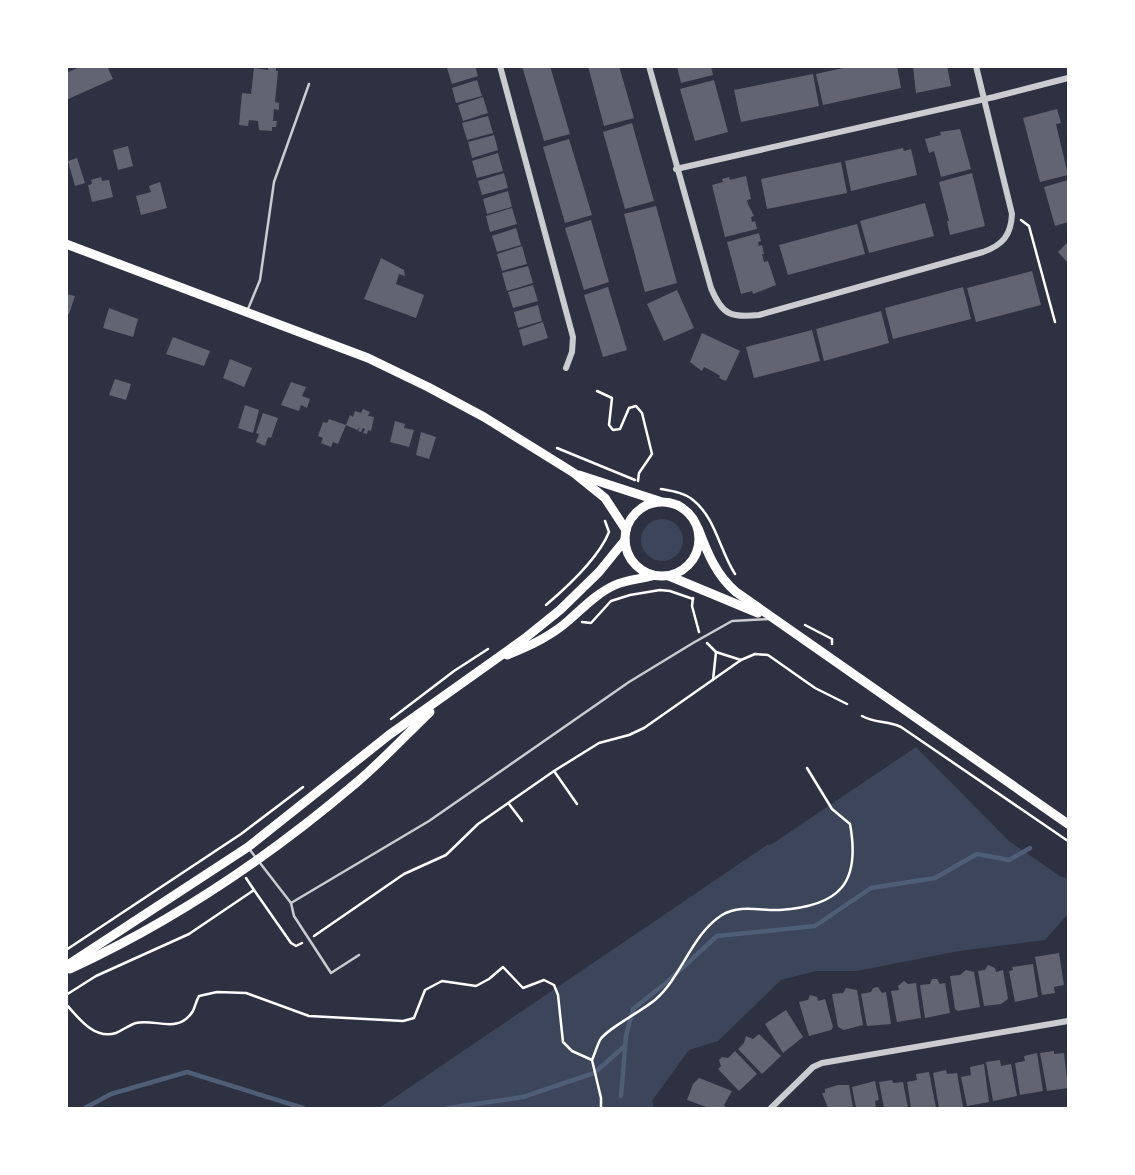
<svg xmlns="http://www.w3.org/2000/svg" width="1135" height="1175" font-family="Manrope,sans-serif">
	<rect width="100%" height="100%" fill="#2d3142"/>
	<g fill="#3c4559">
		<circle cx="662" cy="540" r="21"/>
		<polygon points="916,747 1009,841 1060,876 1068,879 1068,914 1045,940 959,951 857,971 816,971 781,980 718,1041 689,1050 652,1101 654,1108 379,1108 767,845 772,844"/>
	</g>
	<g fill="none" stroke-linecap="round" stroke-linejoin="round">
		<g stroke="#4f5d75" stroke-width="4.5">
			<polyline points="621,1096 626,1036 633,1009 667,982 717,936 815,926 871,888 935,878 977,854 1009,860 1030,848"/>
			<polyline points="85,1108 111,1094 187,1072 303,1108"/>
			<polyline points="448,1108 523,1097 594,1073 625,1046"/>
		</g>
	</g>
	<g fill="#626471">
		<polygon points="82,66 107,66 113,79 66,100 66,73"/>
		<polygon points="268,66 276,66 276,71 278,71 275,102 279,103 279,110 274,109 273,121 277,121 276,127 272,127 272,131 259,130 258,121 249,120 248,126 239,125 242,93 251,94 254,68 268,70"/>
		<polygon points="452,66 475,66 478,76 452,84 447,68"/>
		<polygon points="522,66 550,66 570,134 544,141"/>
		<polygon points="588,66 619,66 634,118 604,126"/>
		<polygon points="677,66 711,66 713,75 681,83"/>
		<polygon points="852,66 897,66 901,88 823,105 816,74"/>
		<polygon points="913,66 947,66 951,86 916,93"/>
		<polygon points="813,74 819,106 741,122 734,90"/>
		<polygon points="477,80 482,96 456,103 452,88"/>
		<polygon points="714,80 728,132 695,141 680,89"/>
		<polygon points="483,97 488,113 463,121 458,105"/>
		<polygon points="1057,109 1061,123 1056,124 1068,175 1040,182 1023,118"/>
		<polygon points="488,116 493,133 467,140 462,123"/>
		<polygon points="632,123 654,201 625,209 603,132"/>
		<polygon points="960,129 971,169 941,177 934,151 929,153 925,139 941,135 940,132"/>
		<polygon points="494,135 498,150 472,158 468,142"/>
		<polygon points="569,139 592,215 565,223 543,147"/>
		<polygon points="128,146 133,166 118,170 113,150"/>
		<polygon points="903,148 904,151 911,149 917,175 851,191 845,161"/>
		<polygon points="498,153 503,171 477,178 472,161"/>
		<polygon points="77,158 85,183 75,186 68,161"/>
		<polygon points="841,162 847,193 767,209 761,179"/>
		<polygon points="504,173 508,188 482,195 478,181"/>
		<polygon points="972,173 985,226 950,235 947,221 949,221 939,182"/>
		<polygon points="746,176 751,199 747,200 748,204 754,216 751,217 752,222 755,221 757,229 725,237 712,185 723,182 722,179 729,177 730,180"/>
		<polygon points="101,177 102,181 109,180 113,197 92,202 88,185 92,184 91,180"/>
		<polygon points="1068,180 1068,222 1055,226 1044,187"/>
		<polygon points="160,182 167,208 141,215 136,196 151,192 149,186"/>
		<polygon points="508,191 512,207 487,214 483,199"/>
		<polygon points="925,203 934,236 869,253 860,221"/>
		<polygon points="656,206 677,283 645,292 624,214"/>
		<polygon points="512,208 517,224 490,232 486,216"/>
		<polygon points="591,220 609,282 584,290 565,228"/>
		<polygon points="857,224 865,254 788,275 779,245"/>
		<polygon points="516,228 521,245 497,252 492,236"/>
		<polygon points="759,233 761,241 758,242 759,246 762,245 764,254 762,254 764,262 768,261 776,285 753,294 752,291 741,294 727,242"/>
		<polygon points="1068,242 1068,263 1058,252"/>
		<polygon points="522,246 527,264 502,271 497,254"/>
		<polygon points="381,258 404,270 405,276 399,274 396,284 424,295 416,318 364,299"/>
		<polygon points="528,266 533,283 507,291 502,273"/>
		<polygon points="1032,271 1041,305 976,322 967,288"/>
		<polygon points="533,285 538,301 513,308 508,292"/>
		<polygon points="608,287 627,350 603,357 584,295"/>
		<polygon points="963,287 971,319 893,339 885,308"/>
		<polygon points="677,290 694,328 664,341 647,304"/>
		<polygon points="66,294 75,296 69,314 66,314"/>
		<polygon points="538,305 542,321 518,328 514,312"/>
		<polygon points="109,308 138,319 133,337 103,328"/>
		<polygon points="881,311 889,343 824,361 816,329"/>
		<polygon points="543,322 548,338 523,346 519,330"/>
		<polygon points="812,330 820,361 754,378 746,347"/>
		<polygon points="702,333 740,351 726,381 719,378 720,376 714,372 704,367 702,371 690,362"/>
		<polygon points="173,337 210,351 204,366 166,354"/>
		<polygon points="230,359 252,368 244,387 223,378"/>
		<polygon points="115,379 131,384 126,400 109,395"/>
		<polygon points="291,382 306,387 302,396 310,399 307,408 301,405 299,411 281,405"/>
		<polygon points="245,405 259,410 253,433 238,428"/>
		<polygon points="363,409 370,412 368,416 374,417 371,431 368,430 367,434 363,433 365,429 363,428 361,432 358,431 360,427 357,430 346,425 350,415 353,417 355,411 361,413"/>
		<polygon points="263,413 278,418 271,438 268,437 265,446 256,442 259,434 256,433"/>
		<polygon points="329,419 346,425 338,444 333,442 331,447 321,443 323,438 318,436 323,422 327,423"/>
		<polygon points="395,421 405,424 404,428 414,430 409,447 390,442"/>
		<polygon points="421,432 436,437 429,459 416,455"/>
		<polygon points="1059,953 1064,985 1054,987 1055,993 1042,995 1035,957"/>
		<polygon points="1033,964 1038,997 1015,1002 1009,971 1013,970 1012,967"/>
		<polygon points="988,965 995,968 996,972 1003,970 1008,999 1001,1004 984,1006 978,971 985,970"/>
		<polygon points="966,970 974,972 980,1007 958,1011 955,1009 950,976 960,975"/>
		<polygon points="932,979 937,979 940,984 945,983 950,1013 925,1018 920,985 930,984"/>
		<polygon points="904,981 908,984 916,983 921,1018 897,1022 891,991 899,990 898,986"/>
		<polygon points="878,987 882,993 886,992 891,1024 867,1026 861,994 871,992 873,988"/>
		<polygon points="846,988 857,990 863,1025 844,1030 838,1027 832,994 843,993"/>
		<polygon points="810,995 817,997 818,1001 825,999 833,1027 831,1030 809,1036 799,1002 808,1000"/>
		<polygon points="786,1010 803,1037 783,1053 765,1024"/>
		<polygon points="759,1034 781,1056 762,1074 738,1049 744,1043 746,1036 753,1039"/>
		<polygon points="735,1051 757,1074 739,1091 718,1069 721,1066 719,1060 722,1057 728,1058"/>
		<polygon points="1054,1051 1054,1054 1064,1053 1068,1088 1047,1091 1040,1053"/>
		<polygon points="1037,1053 1043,1091 1020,1095 1015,1063 1025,1061 1024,1056"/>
		<polygon points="1000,1060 1001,1066 1011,1064 1017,1096 993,1101 986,1062"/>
		<polygon points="984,1064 989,1102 967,1106 961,1077 971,1075 970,1067"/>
		<polygon points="946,1070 947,1074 957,1073 963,1107 939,1108 933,1073"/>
		<polygon points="929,1072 936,1108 911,1108 907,1082 917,1080 916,1074"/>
		<polygon points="699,1078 732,1091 724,1105 726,1108 709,1108 687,1100 693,1084"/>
		<polygon points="892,1080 893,1083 903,1082 908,1108 884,1108 879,1082"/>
		<polygon points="875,1081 879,1100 875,1101 876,1108 856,1108 852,1087"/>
		<polygon points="838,1085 849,1085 853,1108 828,1108 822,1093 825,1093 825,1089"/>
	</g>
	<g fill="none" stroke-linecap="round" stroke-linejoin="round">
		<g stroke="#fff" stroke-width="2.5">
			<polyline points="1021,220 1029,226 1055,322"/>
			<polyline points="597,391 612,398 609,425 613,430 620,429 629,408 636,406 642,413 652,454 639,473 638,481"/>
			<polyline points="557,448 635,480"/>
			<path d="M661,489C672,491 685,493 693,500C715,517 720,551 735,574"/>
			<polyline points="693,598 692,606 699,632"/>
			<path d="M546,605C566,588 599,557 609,532L605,521"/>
			<polyline points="582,622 591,623 611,601 630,595 660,590 670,591 693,599"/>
			<polyline points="805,625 832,639 832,644"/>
			<polyline points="707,643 716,652 741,660 755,654 768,655 815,688 847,704"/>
			<polyline points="713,680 716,652"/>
			<path d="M862,716C874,723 888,721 901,727L1068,841"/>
			<polyline points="391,719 454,671 488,649"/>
			<polyline points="554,771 577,804"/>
			<polyline points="509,804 522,821"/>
			<polyline points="246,878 254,890"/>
			<polyline points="314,936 404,874 446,855 478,824 554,771 599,743 629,735 644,728 741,660"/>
			<polyline points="66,950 241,834 303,787"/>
			<polyline points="66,995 96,976 189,934 254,890 291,943 296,946 302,943"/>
			<path d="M66,1004C79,1019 95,1040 116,1033C123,1030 129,1025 136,1023C155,1018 178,1035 193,1011C195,1007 196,1001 199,996L217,992L246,993L309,1016L403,1021L414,1018L425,990L442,981L476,986L489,979L503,967L523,988L544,980L554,985L558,995L563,1042L572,1051L592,1060L601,1098V1108"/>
			<path d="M592,1060C595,1053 597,1046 600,1040C606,1029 644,1010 656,999C682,976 692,934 722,915C740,904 761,911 780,910C839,906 861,884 850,824L832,809L807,768"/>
		</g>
		<g stroke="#caccd0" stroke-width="2.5">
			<polyline points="248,309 260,280 274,182 309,84"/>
			<polyline points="250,850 291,903 294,916 331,973 359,955"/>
			<polyline points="291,903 429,821 629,682 693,643 732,621 769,619"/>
		</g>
		<g stroke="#caccd0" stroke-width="6">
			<polyline points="500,66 573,337 572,352 566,368"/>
			<path d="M649,66L711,288C722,315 731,318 759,315L983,252C1003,245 1011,235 1012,214L976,66"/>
			<polyline points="676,169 994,97 1068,78"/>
			<polyline points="771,1108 813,1067 822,1063 1068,1021"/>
		</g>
		<g stroke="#fff" stroke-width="9">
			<polyline points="66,244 368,358 428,387 484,417 574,473 605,498 626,530"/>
			<polyline points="579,475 659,501"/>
			<circle cx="662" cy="539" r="37"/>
			<path d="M698,528C707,552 716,575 736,592L1068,824"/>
			<polyline points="669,576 758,613"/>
			<path d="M507,655C528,647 551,636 568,621C583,608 597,593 615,585C626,580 640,579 652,576"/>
			<polyline points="66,966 248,847 389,735 524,639 560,610 599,572 625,540"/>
			<path d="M70,969C174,921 269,857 356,783C382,761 405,736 430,712"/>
		</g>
	</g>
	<rect width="1135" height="1175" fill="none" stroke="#ffffff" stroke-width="136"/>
</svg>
